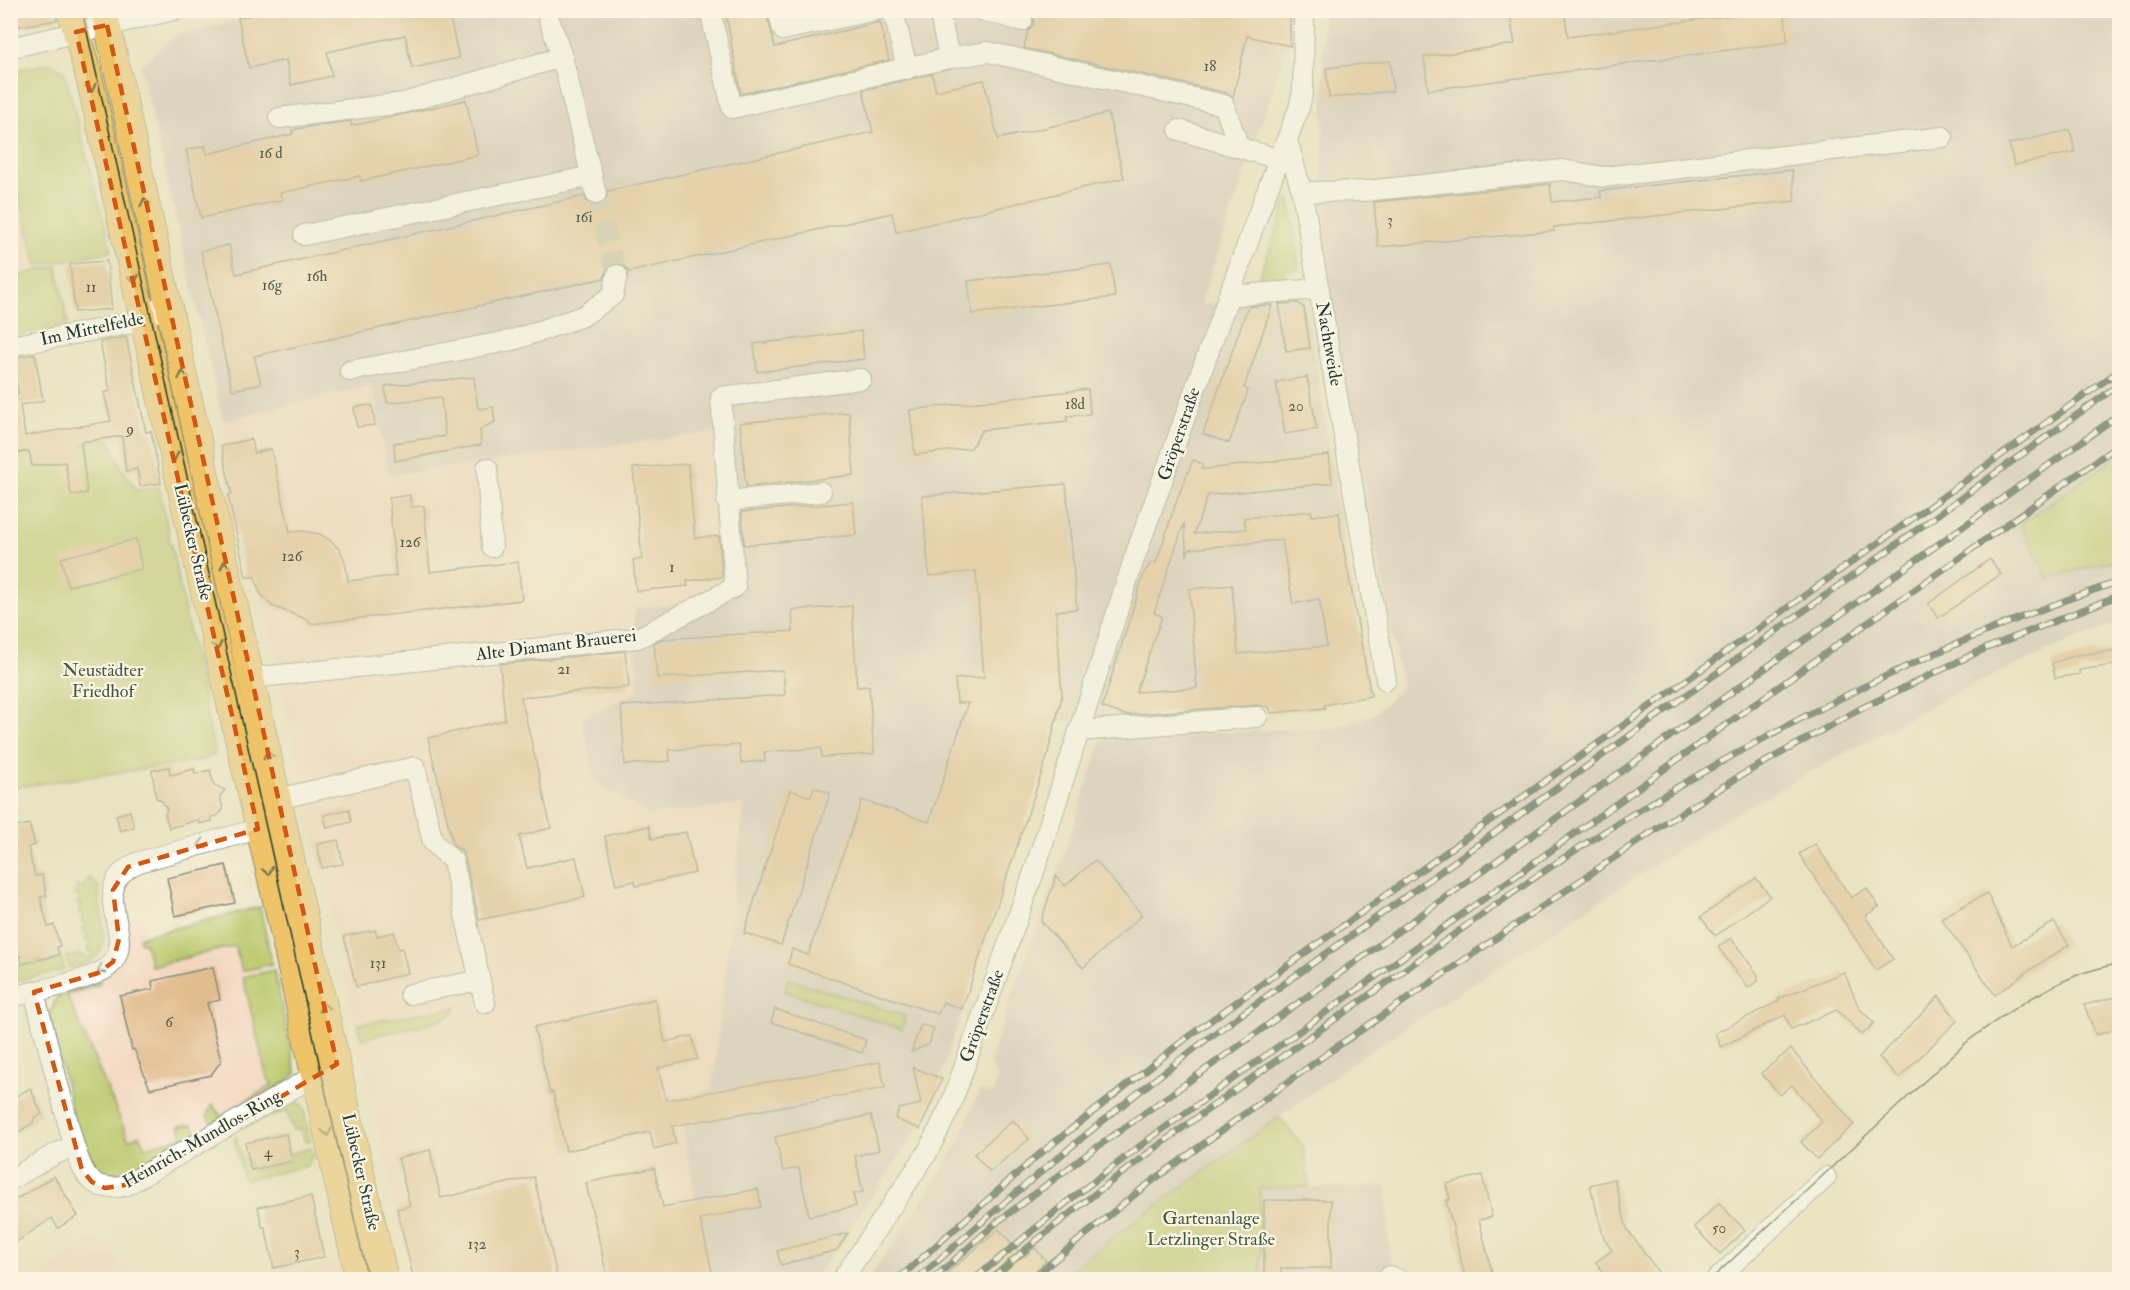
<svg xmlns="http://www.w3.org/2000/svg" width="2130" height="1290" font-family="'IM FELL Double Pica',serif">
	<rect width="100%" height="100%" fill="#fcf5e5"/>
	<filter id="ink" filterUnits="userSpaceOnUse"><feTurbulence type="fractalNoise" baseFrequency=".0167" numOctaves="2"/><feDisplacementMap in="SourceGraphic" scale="12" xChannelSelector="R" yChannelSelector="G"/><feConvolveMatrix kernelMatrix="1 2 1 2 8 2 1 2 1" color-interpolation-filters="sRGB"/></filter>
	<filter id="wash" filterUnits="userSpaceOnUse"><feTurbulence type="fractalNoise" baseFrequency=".008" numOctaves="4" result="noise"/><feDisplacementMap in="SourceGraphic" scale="24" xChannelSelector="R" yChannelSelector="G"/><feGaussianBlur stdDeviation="1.35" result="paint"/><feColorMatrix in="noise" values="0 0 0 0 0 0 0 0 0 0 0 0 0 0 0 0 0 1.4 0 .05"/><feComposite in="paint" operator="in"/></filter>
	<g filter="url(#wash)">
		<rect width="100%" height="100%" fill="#eae3c2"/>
		<g fill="#f2d5be">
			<polygon points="10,167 37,266 11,272 10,272"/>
			<polygon points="372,385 389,474 716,432 732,597 649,815 744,803 712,1092 678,1098 696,1201 678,1205 693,1279 411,1279 223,421"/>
			<polygon points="250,910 285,1078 195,1134 144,1147 129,1140 67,995 99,985 122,958 122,918 141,913 144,936"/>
			<polygon points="95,1236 138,1279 37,1279"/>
			<polygon points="339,1263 342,1279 265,1279 303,1271"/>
		</g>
		<g fill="#cfc1ba">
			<polygon points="286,10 1287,11 1286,49 1201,304 1305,296 1368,694 1055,723 940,1079 919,1128 815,1279 693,1279 677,1205 696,1201 678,1098 712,1091 744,804 649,815 595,782 582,717 638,691 634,609 732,597 716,432 389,475 372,385 223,421 140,65 175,35"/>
			<polygon points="1323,11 2119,11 2119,455 2021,524 2048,578 2119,559 2119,623 2075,639 1946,697 1717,824 1364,1055 1114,1236 1060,1279 866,1280 878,1265 935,1182 958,1143 979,1091 993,1094 997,1076 989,1063 1012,995 1056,876 1103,737 1331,728 1374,714 1402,688 1331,307 1323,180"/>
			<polygon points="1386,1186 1391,1279 1261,1279 1260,1188"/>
		</g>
		<g fill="#b9c86a" stroke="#6c824f" stroke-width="1.5">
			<polygon points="49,63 64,71 112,251 37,266 11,167 11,71"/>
			<polygon points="1288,199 1290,199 1299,269 1284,271 1285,284 1256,286"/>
			<polygon points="57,266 68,325 11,336 11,277"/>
			<polygon points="109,439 124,472 137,490 159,487 215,755 199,761 11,788 10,456"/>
			<polygon points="2119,455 2119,559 2048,578 2021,524"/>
			<path d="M89,877L99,887C97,909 115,947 92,960C85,964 76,966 69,968L66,957L80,954L89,959L92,952L87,949L90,943L85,940L88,934L83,930L86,925L81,921L84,916L78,913L82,907L77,904L80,898L74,894L77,889V885L82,888Z"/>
			<polygon points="260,907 272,964 242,971 235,946 151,966 145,943 141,943 139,937"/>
			<polygon points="62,958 64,970 16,981 11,977 21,964 41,960 42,963"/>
			<path d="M274,970L296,1073L289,1080L217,1124C212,1123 208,1121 207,1115L213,1105L221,1117L272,1085L266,1074L243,977Z"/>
			<polygon points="788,979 905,1016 902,1029 785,991"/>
			<polygon points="101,981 99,985 67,995 129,1140 140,1135 145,1147 182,1137 179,1126 192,1125 196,1130 191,1141 173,1153 120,1177 109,1178 97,1173 92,1165 74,1120 50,1019 51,1010 58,996"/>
			<polygon points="457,1007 449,1017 424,1025 361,1039 358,1024"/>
			<polygon points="295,1103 301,1104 304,1109 310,1141 305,1142 301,1129 293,1130 287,1111 269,1117 288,1105"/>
			<polygon points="1279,1117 1304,1147 1309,1187 1260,1188 1261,1279 1061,1279 1115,1236"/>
			<polygon points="236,1137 242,1158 248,1159 251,1170 292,1161 291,1152 292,1153 311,1148 314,1155 306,1166 246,1180 243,1177 234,1139"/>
		</g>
		<g id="blocks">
			<g fill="#e1bc8d" fill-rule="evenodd">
				<polygon points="10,10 55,10 57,20 10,28"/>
				<polygon points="273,10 448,10 459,58 412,68 405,35 327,52 332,76 291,85 286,60 249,68 238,18"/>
				<polygon points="725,10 766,10 775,47 880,22 889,60 741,94"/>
				<polygon points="1033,10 1290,10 1290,46 1247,36 1233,97 1227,93 1024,48 1028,31 1034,24"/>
				<polygon points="1509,10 1564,10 1568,37 1770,10 1784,10 1788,42 1428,90 1424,57 1515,44"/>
				<polygon points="1390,61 1393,91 1329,98 1326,68"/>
				<polygon points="932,74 936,91 984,80 998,139 1108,113 1124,178 896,232 892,213 629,272 624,266 614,264 608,268 604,278 254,356 261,384 232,390 201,251 229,245 236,274 584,196 588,203 598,206 605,202 608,191 873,132 863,90"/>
				<polygon points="466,100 478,155 361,181 360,176 280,193 282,200 201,218 186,150 205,146 207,154 293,134 292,130 308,127 351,121 351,126"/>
				<polygon points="2070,130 2075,152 2014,165 2009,144"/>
				<polygon points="1792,170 1795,201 1554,227 1554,231 1378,247 1374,202 1550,184 1552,202 1601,197 1600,191"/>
				<polygon points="107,261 112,309 75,312 70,264"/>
				<polygon points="1111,265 1115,297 972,314 968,281"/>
				<polygon points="1298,303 1304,308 1310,348 1286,351 1279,304"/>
				<polygon points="1272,305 1244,388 1248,390 1246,397 1229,443 1203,434 1247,309 1251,306"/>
				<polygon points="861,331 864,359 757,372 754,344"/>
				<polygon points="126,337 146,432 151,431 161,483 140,486 137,469 126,471 122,436 81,442 87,493 71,495 65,462 32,466 29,451 10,455 10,393 18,393 12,358 35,354 43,401 20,405 25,436 111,421 104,393 110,391 100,342"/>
				<polygon points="474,377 478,409 493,407 495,422 480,429 481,445 395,461 394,443 445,436 441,397 387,403 385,386"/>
				<polygon points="1307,377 1317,429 1285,434 1276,382"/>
				<polygon points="1088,389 1090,414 1067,416 1067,421 982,430 971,448 915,455 910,410"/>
				<polygon points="372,405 375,425 357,427 354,407"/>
				<polygon points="849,412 854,475 746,487 740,423"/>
				<polygon points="251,439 254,453 271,449 290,532 303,531 320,534 331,541 340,550 345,562 348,581 396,576 389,498 410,495 411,507 424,506 430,572 518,562 522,600 310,624 309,620 272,606 260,593 255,577 246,577 228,495 232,494 221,446"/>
				<path d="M1329,455L1332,483L1208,495L1194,534L1246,529L1244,518L1311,511L1312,516L1339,513L1341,534L1371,696L1324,705L1325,708L1271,713L1269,707L1256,705L1125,715L1102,707L1144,573L1151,563H1156L1178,497L1193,460L1203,464L1201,469H1206ZM1184,523L1187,556L1189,549L1282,540L1293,604L1319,599L1327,646L1238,654L1232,585L1189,589L1197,688L1136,692L1162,616L1154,613Z"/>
				<polygon points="688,464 695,538 719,536 722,577 687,581 688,586 636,591 633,560 642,559 633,468"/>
				<polygon points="1066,484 1077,609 1056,611 1062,696 1047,757 962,1009 943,1002 938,1014 788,964 792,949 808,955 862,800 929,822 968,703 957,703 955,679 984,677 976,571 929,576 922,496"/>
				<polygon points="853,502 856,535 744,545 742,512"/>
				<polygon points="136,539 142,569 68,586 61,558"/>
				<polygon points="1990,559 2001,574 1938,618 1928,604"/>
				<polygon points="852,606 857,687 869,686 874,754 822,757 821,748 764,752 765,761 741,763 739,745 669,750 670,761 625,765 621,706 785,695 783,670 657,678 654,643 661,639 793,631 792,610"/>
				<polygon points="2120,650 2120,664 2079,670 2080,674 2055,678 2052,663 2077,655"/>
				<polygon points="625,651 629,687 521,697 551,828 519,836 527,868 576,857 585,897 479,920 465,858 461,849 458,849 453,844 428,738 505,720 500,664"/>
				<polygon points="169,767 170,775 194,769 195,774 210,770 214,785 225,790 220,796 223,810 217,816 211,817 212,821 199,824 198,820 169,828 165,814 167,809 161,800 156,798 152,770"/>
				<polygon points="814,787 830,793 781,945 744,933 790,790 811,797"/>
				<polygon points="349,809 351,822 327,828 324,815"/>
				<polygon points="130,811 134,827 120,831 116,815"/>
				<polygon points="29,824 35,845 28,847 35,876 42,875 47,896 40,897 48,927 54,925 60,946 57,947 59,955 22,964 21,956 18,957 10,926 10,829"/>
				<polygon points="649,826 652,839 686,832 695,873 636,886 635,881 616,885 605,836"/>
				<polygon points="338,840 343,864 322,868 317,844"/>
				<polygon points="1815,844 1851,898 1867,888 1879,907 1865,916 1893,959 1876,970 1799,854"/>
				<polygon points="1095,860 1142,915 1083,968 1041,921 1056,876 1065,886"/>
				<polygon points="226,865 235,903 175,916 167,878"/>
				<polygon points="1756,878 1770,896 1715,936 1701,917"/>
				<polygon points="1987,893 2012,946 2054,922 2069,945 2028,971 1995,995 1941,918"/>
				<polygon points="375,930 377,936 394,932 398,949 402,948 408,973 356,987 344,936"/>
				<polygon points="1731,938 1758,975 1758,981 1748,988 1718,947"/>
				<polygon points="213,967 220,1000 207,1003 221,1061 211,1075 150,1089 134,1049 132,1050 120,996 153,989 152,981"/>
				<polygon points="1844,972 1859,1008 1874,1023 1862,1035 1837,1010 1791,1029 1785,1015 1721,1047 1715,1033 1779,1001 1778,999"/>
				<polygon points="1939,996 1957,1021 1899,1078 1879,1057"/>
				<polygon points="2120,996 2120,1028 2096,1035 2084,1005"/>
				<polygon points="655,999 665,1042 692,1036 698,1059 658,1068 666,1100 880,1062 885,1088 672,1126 676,1143 654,1149 650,1132 566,1151 553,1092 550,1093 534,1027"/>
				<polygon points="775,1009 866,1040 862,1053 771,1022"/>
				<polygon points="921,1025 934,1028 929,1044 911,1052"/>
				<polygon points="1791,1049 1854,1124 1817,1159 1801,1142 1822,1122 1792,1085 1780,1095 1761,1073"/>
				<polygon points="913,1067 942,1079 920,1129 895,1119 899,1109 921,1104"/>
				<polygon points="30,1088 42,1114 34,1119 33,1123 10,1137 10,1100"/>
				<polygon points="871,1115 879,1150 855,1156 863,1192 853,1194 856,1206 809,1216 799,1168 783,1171 775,1137"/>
				<polygon points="1013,1120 1029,1139 990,1172 974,1154"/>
				<polygon points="286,1134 292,1161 251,1170 245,1143"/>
				<polygon points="430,1150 441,1198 534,1177 558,1280 414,1280 397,1209 410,1206 398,1158"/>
				<polygon points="654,1168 663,1207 758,1189 761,1207 700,1219 714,1280 693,1280 691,1271 652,1280 608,1280 586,1183"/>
				<polygon points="1482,1175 1492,1217 1479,1220 1494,1280 1466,1280 1446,1200 1450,1200 1446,1184"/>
				<polygon points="54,1176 78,1216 58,1228 52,1218 10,1246 10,1203"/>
				<polygon points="1614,1179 1627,1229 1664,1280 1608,1280 1596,1262 1612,1250 1604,1239 1590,1185"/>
				<polygon points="311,1196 324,1257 274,1268 265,1227 262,1227 258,1207"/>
				<polygon points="1264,1200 1331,1200 1331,1268 1281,1268 1281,1277 1264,1278"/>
				<polygon points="1719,1203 1745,1230 1720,1254 1694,1227"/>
				<polygon points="999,1229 1024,1257 1035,1248 1046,1261 1025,1280 939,1280"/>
				<polygon points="848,1233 837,1250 781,1265 777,1251"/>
			</g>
		</g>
	</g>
	<g filter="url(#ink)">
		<use href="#blocks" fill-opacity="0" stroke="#84907b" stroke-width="1.5"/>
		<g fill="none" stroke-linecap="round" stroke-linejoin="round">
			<polyline stroke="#c1c2a6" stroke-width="20" stroke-dasharray="20 10" stroke-linecap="butt" points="596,194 617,275"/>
			<g stroke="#84907b" stroke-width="22">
				<g id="minor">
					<polyline points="710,10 732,108 949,58 988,52 1224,105 1239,147"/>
					<polyline points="778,10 783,30 876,10"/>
					<polyline points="893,10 907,69"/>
					<polyline points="939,10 949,58"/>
					<polyline points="981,10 1022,21"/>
					<polyline points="10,48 174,10"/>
					<polyline points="562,57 596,194"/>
					<polyline points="279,118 403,103 562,57 546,10"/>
					<polyline points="1179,130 1278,159"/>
					<polyline points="1287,140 1302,192 1386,680"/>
					<polyline points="1302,192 1365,191 1563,170 1604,177 1943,137"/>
					<polyline points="304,235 592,176"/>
					<polyline points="1228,296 1319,289"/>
					<polyline points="10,346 144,321 167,300"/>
					<polyline points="350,371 513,340 583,316 613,295 617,275"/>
					<polyline points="487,468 492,547"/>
					<polyline points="727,501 821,492"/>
					<polyline points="250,678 638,638 735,587 721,397 861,379"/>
					<polyline points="1079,731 1257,717"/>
					<polyline points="277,799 415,767 433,842 453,861 485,1003"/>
					<polyline points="34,992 74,1146"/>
					<polyline points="410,994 480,980"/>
					<path d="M10,997C31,993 95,979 108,967C142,938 81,887 139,862L258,829"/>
					<path d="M10,1180L53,1155L74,1146C84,1175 90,1193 125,1186L326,1069"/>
					<polyline points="1390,1276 1399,1280"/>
					<polyline points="842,1280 927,1153 950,1107 1035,869 1134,559 1257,217 1299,108 1303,90 1304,10"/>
					<polyline points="1716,1280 1826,1177"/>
				</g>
			</g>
			<g stroke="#84907b" stroke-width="28">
				<g id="major">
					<polyline points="70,10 89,77 205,597 279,913 359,1280"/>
					<polyline points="104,10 202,459 385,1280"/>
				</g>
			</g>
			<use href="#minor" stroke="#fff" stroke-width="20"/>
			<use href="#major" stroke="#efc469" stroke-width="26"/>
			<g stroke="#1f3d34" stroke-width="1.5">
				<polyline points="82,10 368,1280"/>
				<path d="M1710,1280L1968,1041C2000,1017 2037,992 2075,976C2089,970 2105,967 2120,963"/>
			</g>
			<g stroke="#1f3d34" stroke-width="7">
				<g id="rail">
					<polyline points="897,1280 1036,1157 1189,1036 2120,370"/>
					<path d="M916,1280C1010,1196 1106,1116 1207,1039L2120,384"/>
					<polyline points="932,1280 996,1223 1086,1155 2120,414"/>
					<polyline points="973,1280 1072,1198 1152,1137 1869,622 2120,444"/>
					<path d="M990,1280C1108,1177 1238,1088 1365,998C1442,944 1517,887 1596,837C1760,733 1936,643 2120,581"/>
					<polyline points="1030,1280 1144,1187 1332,1050 1662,825 1740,776 1860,709 1982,650 2120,595"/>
				</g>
			</g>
			<use href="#rail" stroke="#fcf5e5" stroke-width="4.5" stroke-dasharray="14" stroke-linecap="butt"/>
		</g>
		<defs><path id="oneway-chevron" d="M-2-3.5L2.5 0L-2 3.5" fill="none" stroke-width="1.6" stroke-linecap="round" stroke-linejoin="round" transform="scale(1.5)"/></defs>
		<g stroke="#7d7a4c">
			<use href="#oneway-chevron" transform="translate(91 88) rotate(77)"/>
			<use href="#oneway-chevron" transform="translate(145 202) rotate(-102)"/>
			<use href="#oneway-chevron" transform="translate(134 279) rotate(77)"/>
			<use href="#oneway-chevron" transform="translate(183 375) rotate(-102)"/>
			<use href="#oneway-chevron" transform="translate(174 456) rotate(78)"/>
			<use href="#oneway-chevron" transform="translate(225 565) rotate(-103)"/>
			<use href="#oneway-chevron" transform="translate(217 646) rotate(77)"/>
			<use href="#oneway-chevron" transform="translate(268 755) rotate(-103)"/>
			<use href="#oneway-chevron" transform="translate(268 871) rotate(76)"/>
			<use href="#oneway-chevron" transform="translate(324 1007) rotate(-103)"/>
			<use href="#oneway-chevron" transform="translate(327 1132) rotate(78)"/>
		</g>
		<g stroke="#8f9e9a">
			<use href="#oneway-chevron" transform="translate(202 844) rotate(165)"/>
			<use href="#oneway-chevron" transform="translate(101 970) rotate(152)"/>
		</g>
	</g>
	<path d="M0 0H2130V1290H0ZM107,25L337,1064L131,1184L105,1188L92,1182L82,1170L34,992L98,973L113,962L119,939L113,890L128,867L258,829L76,32Z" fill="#eae3c2" fill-opacity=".55" fill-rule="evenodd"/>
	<path fill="none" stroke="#d45610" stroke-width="4.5" stroke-dasharray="12 8" stroke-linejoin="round" d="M107,25L337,1064L131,1184L105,1188L92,1182L82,1170L34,992L98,973L113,962L119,939L113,890L128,867L258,829L76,32Z"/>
	<g text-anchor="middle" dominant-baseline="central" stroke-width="4.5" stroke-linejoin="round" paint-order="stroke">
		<g font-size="15" fill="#505d4a">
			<text x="1210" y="66">18</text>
			<text x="271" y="153">16 d</text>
			<text x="584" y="217">16i</text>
			<text x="1390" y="220">3</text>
			<text x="317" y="276">16h</text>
			<text x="272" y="285">16g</text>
			<text x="91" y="287">11</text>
			<text x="1075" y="404">18d</text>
			<text x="1296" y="406">20</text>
			<text x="130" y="429">9</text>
			<text x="410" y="542">126</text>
			<text x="292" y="556">126</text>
			<text x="672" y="567">1</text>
			<text x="564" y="669">21</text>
			<text x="378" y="963">131</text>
			<text x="169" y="1022">6</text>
			<text x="268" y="1152">4</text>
			<text x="1719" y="1228">50</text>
			<text x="477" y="1244">132</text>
			<text x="297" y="1252">3</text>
		</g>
		<g font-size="18" fill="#1f3d34" stroke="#fcf5e5">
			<text transform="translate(92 329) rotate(-12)">Im Mittelfelde</text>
			<text transform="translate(1329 344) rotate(80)">Nachtweide</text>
			<text transform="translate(1179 434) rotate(-71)">Gröperstraße</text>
			<text transform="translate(193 542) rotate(77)">Lübecker Straße</text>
			<text transform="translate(556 645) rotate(-7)">Alte Diamant Brauerei</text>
			<text transform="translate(982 1016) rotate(-70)">Gröperstraße</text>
			<text transform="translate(202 1139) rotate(-30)">Heinrich-Mundlos-Ring</text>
			<text transform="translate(361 1172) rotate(77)">Lübecker Straße</text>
		</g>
		<g font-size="18" fill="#3e593f" stroke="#fcf5e5">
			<text x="103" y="670">Neustädter<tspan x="103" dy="21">Friedhof</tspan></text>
			<text x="1211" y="1218">Gartenanlage<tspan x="1211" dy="21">Letzlinger Straße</tspan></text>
		</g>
	</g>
	<rect width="2130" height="1290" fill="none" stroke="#fcf5e5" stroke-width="36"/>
</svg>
